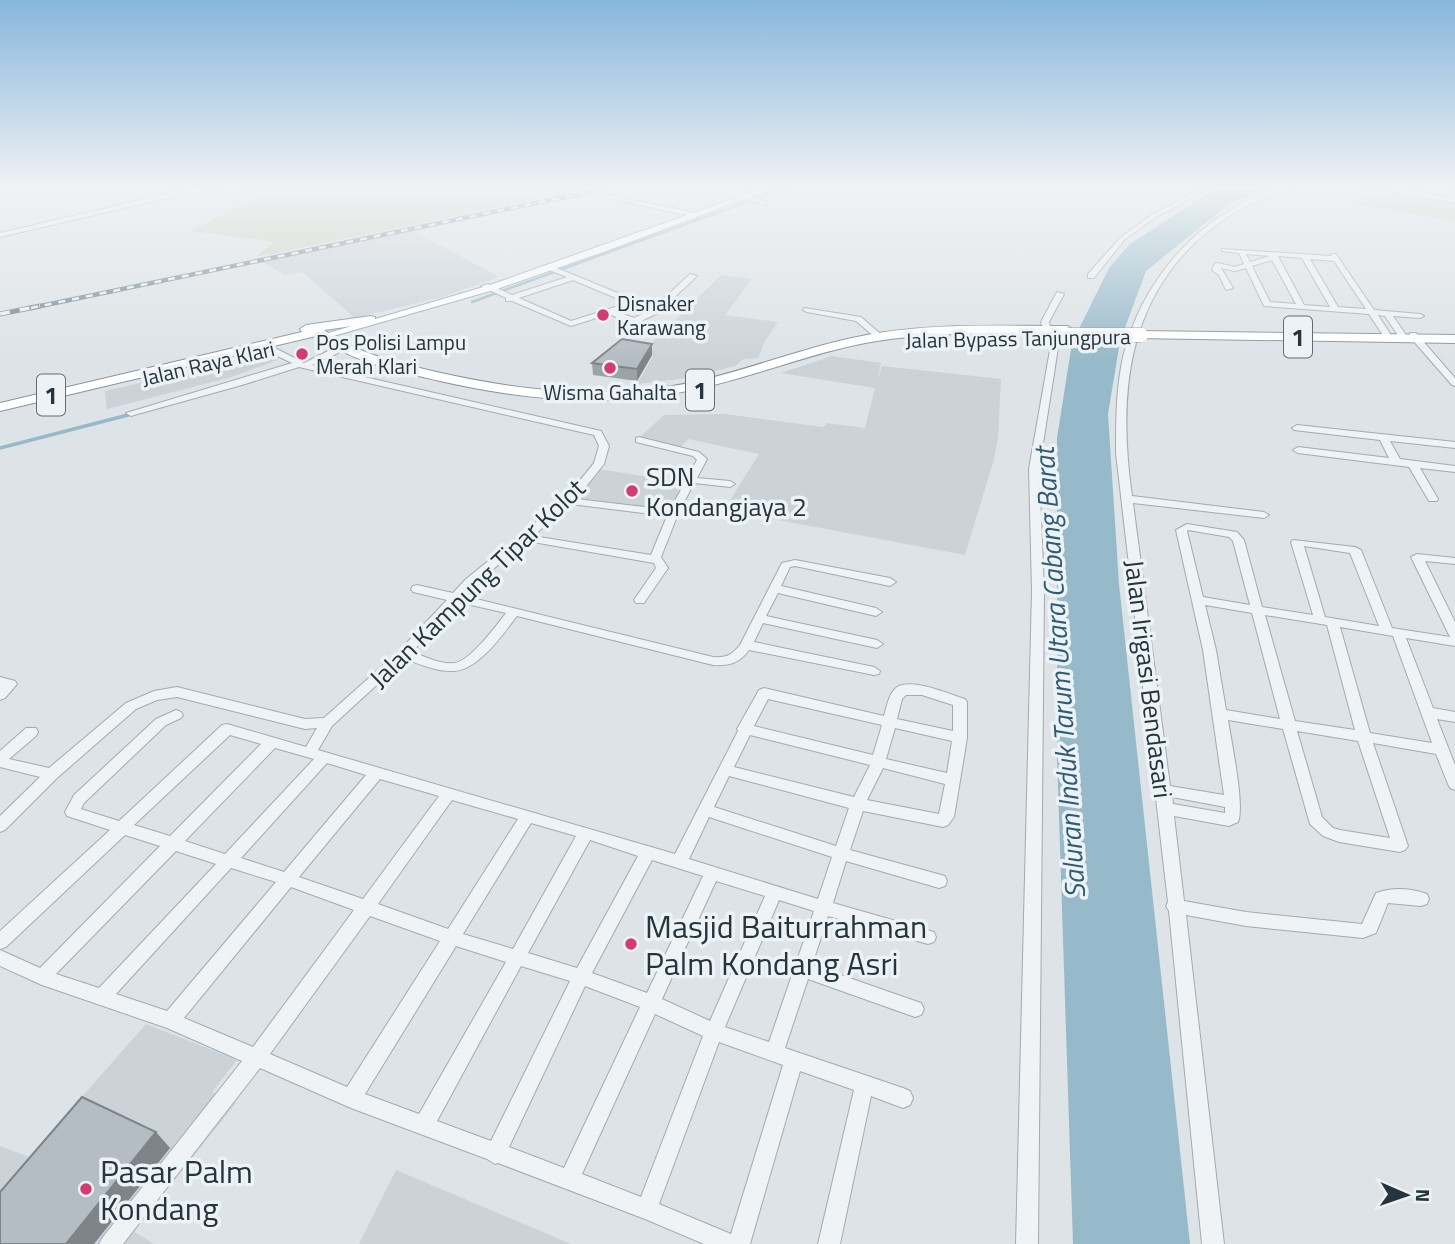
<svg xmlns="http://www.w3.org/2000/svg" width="1455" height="1244" font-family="'Titillium Web',sans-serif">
	<rect width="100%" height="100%" fill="#dde3e7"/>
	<g fill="#cbd3d9">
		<polygon points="412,230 499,277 442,297 355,318 302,272 285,275 263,262"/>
		<polygon points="721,275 752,279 725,315 778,322 765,341 758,358 744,359 735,366 688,378 637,384 653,356 642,353"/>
		<polygon points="258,356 278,360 228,378 107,409 105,391"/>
		<polygon points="832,356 881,363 877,383 882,366 1001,379 998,438 994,459 965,555 724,510 759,454 688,439 681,447 640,437 664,415 725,414 823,427 827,423 865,428 875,388 781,373"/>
		<polygon points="598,469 688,483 672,513 574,499"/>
		<polygon points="146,1024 237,1060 212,1092 236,1103 133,1231 154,1244 0,1244 0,1146 29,1157"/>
		<polygon points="396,1170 571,1244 359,1244"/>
	</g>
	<g fill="#c7d1be">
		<polygon points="236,187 596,187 256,257 274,242 191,231 252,199"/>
		<polygon points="1363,187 1455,201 1455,221 1353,204"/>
	</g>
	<polygon fill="#96bac9" points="1218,187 1270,187 1228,205 1146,271 1120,341 1108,414 1119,584 1190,1244 1073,1244 1057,756 1057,438 1072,343 1109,268 1130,244"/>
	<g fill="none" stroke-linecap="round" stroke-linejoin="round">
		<polyline stroke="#96bac9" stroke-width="2.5" points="472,302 788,187"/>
		<polyline stroke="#96bac9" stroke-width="3.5" points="0,448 128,415"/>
		<g stroke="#a2abb1" stroke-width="2">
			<g id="minor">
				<polygon points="212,187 223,187 167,198 0,237 0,233 167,194"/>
				<polygon points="556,187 566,187 688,211 697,217 694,219 686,215"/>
				<polygon points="1204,187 1211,187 1156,217 1125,239 1094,278 1088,278 1088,274 1121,237 1152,215"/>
				<path d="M1283,187H1290C1277,195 1260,199 1246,206C1234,213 1221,221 1211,229C1125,297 1118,397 1132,496L1264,512L1269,515L1264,518L1133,503L1170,786L1224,795L1203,650L1176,530L1187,524L1237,532L1244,540L1262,607L1313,615L1291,542L1293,540L1355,547L1361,550L1392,628L1450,637L1411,557L1417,554L1455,558V564L1425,561L1455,622V646L1406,638L1433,708L1455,712V722L1437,719L1455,765V790L1450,788L1448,784L1436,754L1373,743L1408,846L1405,850L1400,852L1339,842L1323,836L1310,824L1283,729L1228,720C1231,740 1245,806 1238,822L1229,826L1174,816L1184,901L1246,912L1362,924L1376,893C1393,887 1410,888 1427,894L1429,899L1427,904L1421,906L1388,903L1376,933L1363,938L1246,926L1186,915L1224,1244H1202L1169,911L1166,906L1168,902L1116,453C1116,424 1116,396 1121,367C1134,298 1180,235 1243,203C1255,197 1270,192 1283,187ZM1188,530L1229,537L1233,541L1250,605L1203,597L1187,531ZM1304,546L1350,553L1379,626L1325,617ZM1205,605L1252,613L1280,719L1226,710L1216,650ZM1265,615L1327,625L1355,730L1295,721ZM1340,627L1393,636L1432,743L1370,733ZM1297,731L1358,741L1390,838L1340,830L1333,828L1322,817ZM1172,797L1225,807V813L1173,804Z"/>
				<polygon points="1370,187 1381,187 1455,199 1455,203"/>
				<polygon points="745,195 767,202 768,203 765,205 743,198"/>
				<path d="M1222,249L1331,256L1332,254H1336L1374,310L1420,314L1424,316L1420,318L1393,316L1406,335L1402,337H1399L1385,316L1378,315L1391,335L1387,337H1384L1369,314L1264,306L1246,268L1235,271L1221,268L1233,288L1226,290L1219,275L1212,270L1215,263H1218L1235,267L1244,264L1239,253L1222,251ZM1246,254L1270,256L1250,262ZM1278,256L1302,258L1330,307L1304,305ZM1310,259L1334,261L1366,309L1338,307ZM1272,260L1296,304L1270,302L1252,266Z"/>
				<path d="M552,266L654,308L690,274L697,276L658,313L637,323H631L609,314L571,326L512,301H506V298L481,286L488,284L512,295L567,277L549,270L548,268ZM573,280L628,303L571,321L519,298ZM635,305L649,311L634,318L617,312Z"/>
				<polygon points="1057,292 1064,294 1049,322 1051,330 1044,332 1041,322"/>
				<polygon points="804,308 861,317 884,337 877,339 856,321 807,312 803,310"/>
				<polygon points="1053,333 1060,335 1039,469 1044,591 1038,1244 1016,1244 1032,591 1029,469"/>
				<polygon points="1410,333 1416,333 1455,378 1455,386 1452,385 1410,337"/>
				<path d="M267,347H273L304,363L332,349H338V353L312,365L601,431L609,446L604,464L576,499L670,510L697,460L693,456L636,442V438L639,437L699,452L707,459L697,478L730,481L735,484L730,487L694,483L678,514L661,557L668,568L644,603H636L634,600L656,568L654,563L527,541L474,585L464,596L713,657C726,658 732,655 740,645L782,563L795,560L890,578L896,582L890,586L795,566L790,567L781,586L876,608L882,612L876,616L778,593L766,616L877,640L883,644L877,648L763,623L754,642L874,667L880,671L879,674L874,675L749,650C740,663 729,666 713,665L517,616C503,634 478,671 453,671C437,672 420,664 405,659L332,726L318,750L675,854L738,731L737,729L759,690L764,688L884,716C887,706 889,691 899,686C915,679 949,694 965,699L967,702V738L954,817L948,825L943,827L863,811L850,850L945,876L947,881L945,886L939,888L846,861L833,903L934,932L936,937L934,942L928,944L828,916L812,965L921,1003L924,1009L921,1015L915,1017L808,979L785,1048L903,1088L910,1091L913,1098L910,1105L903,1108L871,1096L840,1244H818L854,1090L800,1071L750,1244H704L645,1219L498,1163L495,1164L487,1159L351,1108L260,1068L123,1244H99L103,1237L242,1061L167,1028L42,985L0,966V950L40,968L160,846L125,835L6,947L0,949V931L110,830L67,816L65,812L74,795L156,719L176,710L181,712L183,715L181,718L166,725L84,803L81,809L119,821L222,725L227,724L306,747L317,728L305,729L177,697L157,700L136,709L57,778L5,830L0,832V816L40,777L0,767V751L26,728H36L38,732L36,736L9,759L49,768L126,703L154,691L177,687L305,719L324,718L399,651L447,600L413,592L411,589L413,586L417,585L453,593L466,579L565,499L594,463L599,446L594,435L299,367L242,385L134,415L131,416L126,413L292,363L267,351ZM571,504L667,516L651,555L533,536ZM458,602L506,613C496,626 471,660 455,663C441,665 424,656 412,652ZM906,695H922L953,705V731L897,719L902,699ZM768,699L882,725L873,755L754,726ZM895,728L952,741L947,773L886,759ZM230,735L261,744L170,836L134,825ZM750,735L870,765L854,797L734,767ZM275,748L314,759L225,854L185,841ZM327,763L366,775L284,872L241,858ZM883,768L945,784L939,814L867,800ZM729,776L849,808L836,846L714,807ZM380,779L439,796L363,899L299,877ZM452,800L518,819L448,929L378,904ZM709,817L832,857L818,899L689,859ZM531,823L576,836L513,949L463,934ZM590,840L638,856L577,968L528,953ZM176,851L216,864L99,988L56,974ZM652,860L703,876L647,993L592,973ZM231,868L276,882L167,1011L116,994ZM716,881L765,896L710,1021L662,999ZM291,887L354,910L253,1047L184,1018ZM779,900L814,911L769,1042L725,1027ZM370,916L440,941L347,1087L270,1054ZM456,946L506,962L419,1114L365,1094ZM521,966L570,981L491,1141L437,1121ZM585,986L640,1007L564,1168L509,1147ZM655,1014L703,1036L641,1197L582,1174ZM719,1042L783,1065L731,1234L659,1204Z"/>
				<polygon points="1297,425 1455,442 1455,448 1390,441 1400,459 1455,466 1455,472 1420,468 1438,499 1437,501 1429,501 1409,467 1298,453 1293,450 1298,447 1389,458 1380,440 1294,430 1292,428"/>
				<polygon points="0,677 15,681 17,684 5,698 0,700"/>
			</g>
		</g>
		<g stroke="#9caab3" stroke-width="2">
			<polygon id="major" points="766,187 776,187 609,250 497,289 323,339 318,336 490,285"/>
		</g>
		<g stroke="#84949e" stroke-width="2">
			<g id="highway">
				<path d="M371,316L375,317V323L324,330C356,353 395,362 432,371C519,391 606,401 694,382C756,368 815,343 878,333C941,323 1005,326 1068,326L1074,330L1068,334C1005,334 940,331 877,341C814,351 755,377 692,390C608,408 523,400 440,381C397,371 352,362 316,336L0,411V403L302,332L300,329L306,325Z"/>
				<polygon points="1141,331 1455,335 1455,343 1136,338 1135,335"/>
			</g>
		</g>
		<use href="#minor" fill="#eff3f5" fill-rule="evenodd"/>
		<use href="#major" fill="#fff" fill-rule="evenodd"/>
		<use href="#highway" fill="#fff" fill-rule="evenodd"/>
		<g stroke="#768691" stroke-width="4.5">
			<polyline id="rail-far1" points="31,308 613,187"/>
		</g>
		<g stroke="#768691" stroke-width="5">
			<polyline id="rail" points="0,314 40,306"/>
		</g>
		<use href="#rail-far1" stroke="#ecf2f5" stroke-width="2.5" stroke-dasharray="7" stroke-linecap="butt"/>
		<use href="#rail" stroke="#ecf2f5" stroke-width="3.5" stroke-dasharray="10" stroke-linecap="butt"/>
		<g stroke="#84949e" stroke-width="15" stroke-linecap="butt">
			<polyline id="highway-bridge" points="1067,335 1141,335"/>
		</g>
		<use href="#highway-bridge" stroke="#fff" stroke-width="14"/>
	</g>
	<polygon fill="#9ba3a9" points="652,344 652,355 637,381 593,375 592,363"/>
	<g fill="#7e8489">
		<polygon points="652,344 652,355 637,381 637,369"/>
		<polygon points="156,1132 170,1148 94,1244 66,1244"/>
	</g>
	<g fill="#b4bdc4" stroke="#7e8489" stroke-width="2">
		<polygon points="622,339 652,344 637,369 592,363"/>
		<polygon points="82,1097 156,1132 66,1244 0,1244 0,1192"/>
	</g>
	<linearGradient id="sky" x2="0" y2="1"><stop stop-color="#87b6dc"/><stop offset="0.52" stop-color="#f0f2f4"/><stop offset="1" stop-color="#f0f2f4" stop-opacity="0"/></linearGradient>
	<rect width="1455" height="361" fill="url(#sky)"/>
	<g fill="#d13c73" stroke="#ecf2f5" stroke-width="2.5">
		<circle cx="603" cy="315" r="7"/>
		<circle cx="302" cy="354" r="7"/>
		<circle cx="610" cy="368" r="7"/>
		<circle cx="632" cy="491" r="7"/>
		<circle cx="631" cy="944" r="7"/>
		<circle cx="86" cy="1189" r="7"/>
	</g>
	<g text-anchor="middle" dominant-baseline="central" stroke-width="7" stroke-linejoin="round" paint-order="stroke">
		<g font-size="21" fill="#26343e" stroke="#ecf2f5" text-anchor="start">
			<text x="617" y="303">Disnaker<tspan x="617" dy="24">Karawang</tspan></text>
			<text x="316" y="342">Pos Polisi Lampu<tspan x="316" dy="24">Merah Klari</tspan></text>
			<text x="610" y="392" text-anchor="middle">Wisma Gahalta</text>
		</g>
		<g font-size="21" fill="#26343e" stroke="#ecf2f5">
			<text transform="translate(1018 338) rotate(-1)">Jalan Bypass Tanjungpura</text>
			<text transform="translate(208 363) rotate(-13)">Jalan Raya Klari</text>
		</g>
		<g fill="#ecf2f5" stroke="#616d75" stroke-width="2">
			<rect x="1284" y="316.5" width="28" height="41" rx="5"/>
			<rect x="686" y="369.5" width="28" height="41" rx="5"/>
			<rect x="37" y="374.5" width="28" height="41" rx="5"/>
		</g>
		<g font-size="24" font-weight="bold" fill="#26343e">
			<text x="1298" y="337">1</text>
			<text x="700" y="390">1</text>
			<text x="51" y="395">1</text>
		</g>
		<g font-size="26" fill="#26343e" stroke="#ecf2f5" text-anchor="start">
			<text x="646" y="476">SDN<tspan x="646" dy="30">Kondangjaya 2</tspan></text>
		</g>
		<g font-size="26" fill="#26343e" stroke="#ecf2f5">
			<text transform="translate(477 583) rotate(-44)">Jalan Kampung Tipar Kolot</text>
			<text transform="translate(1149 679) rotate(83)">Jalan Irigasi Bendasari</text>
		</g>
		<g font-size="28" font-style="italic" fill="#2f5c73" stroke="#ecf2f5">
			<text transform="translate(1059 673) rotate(-94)">Saluran Induk Tarum Utara Cabang Barat</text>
		</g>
		<g font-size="32" fill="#26343e" stroke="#ecf2f5" text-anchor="start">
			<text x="645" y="926">Masjid Baiturrahman<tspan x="645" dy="37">Palm Kondang Asri</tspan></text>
			<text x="100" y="1171">Pasar Palm<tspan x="100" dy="37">Kondang</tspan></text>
		</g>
	</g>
	<g transform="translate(1406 1195) rotate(92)" stroke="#ecf2f5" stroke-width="5" paint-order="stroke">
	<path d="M0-5L12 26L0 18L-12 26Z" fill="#26343e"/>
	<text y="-10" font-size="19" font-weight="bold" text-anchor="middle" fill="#26343e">N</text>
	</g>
</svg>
